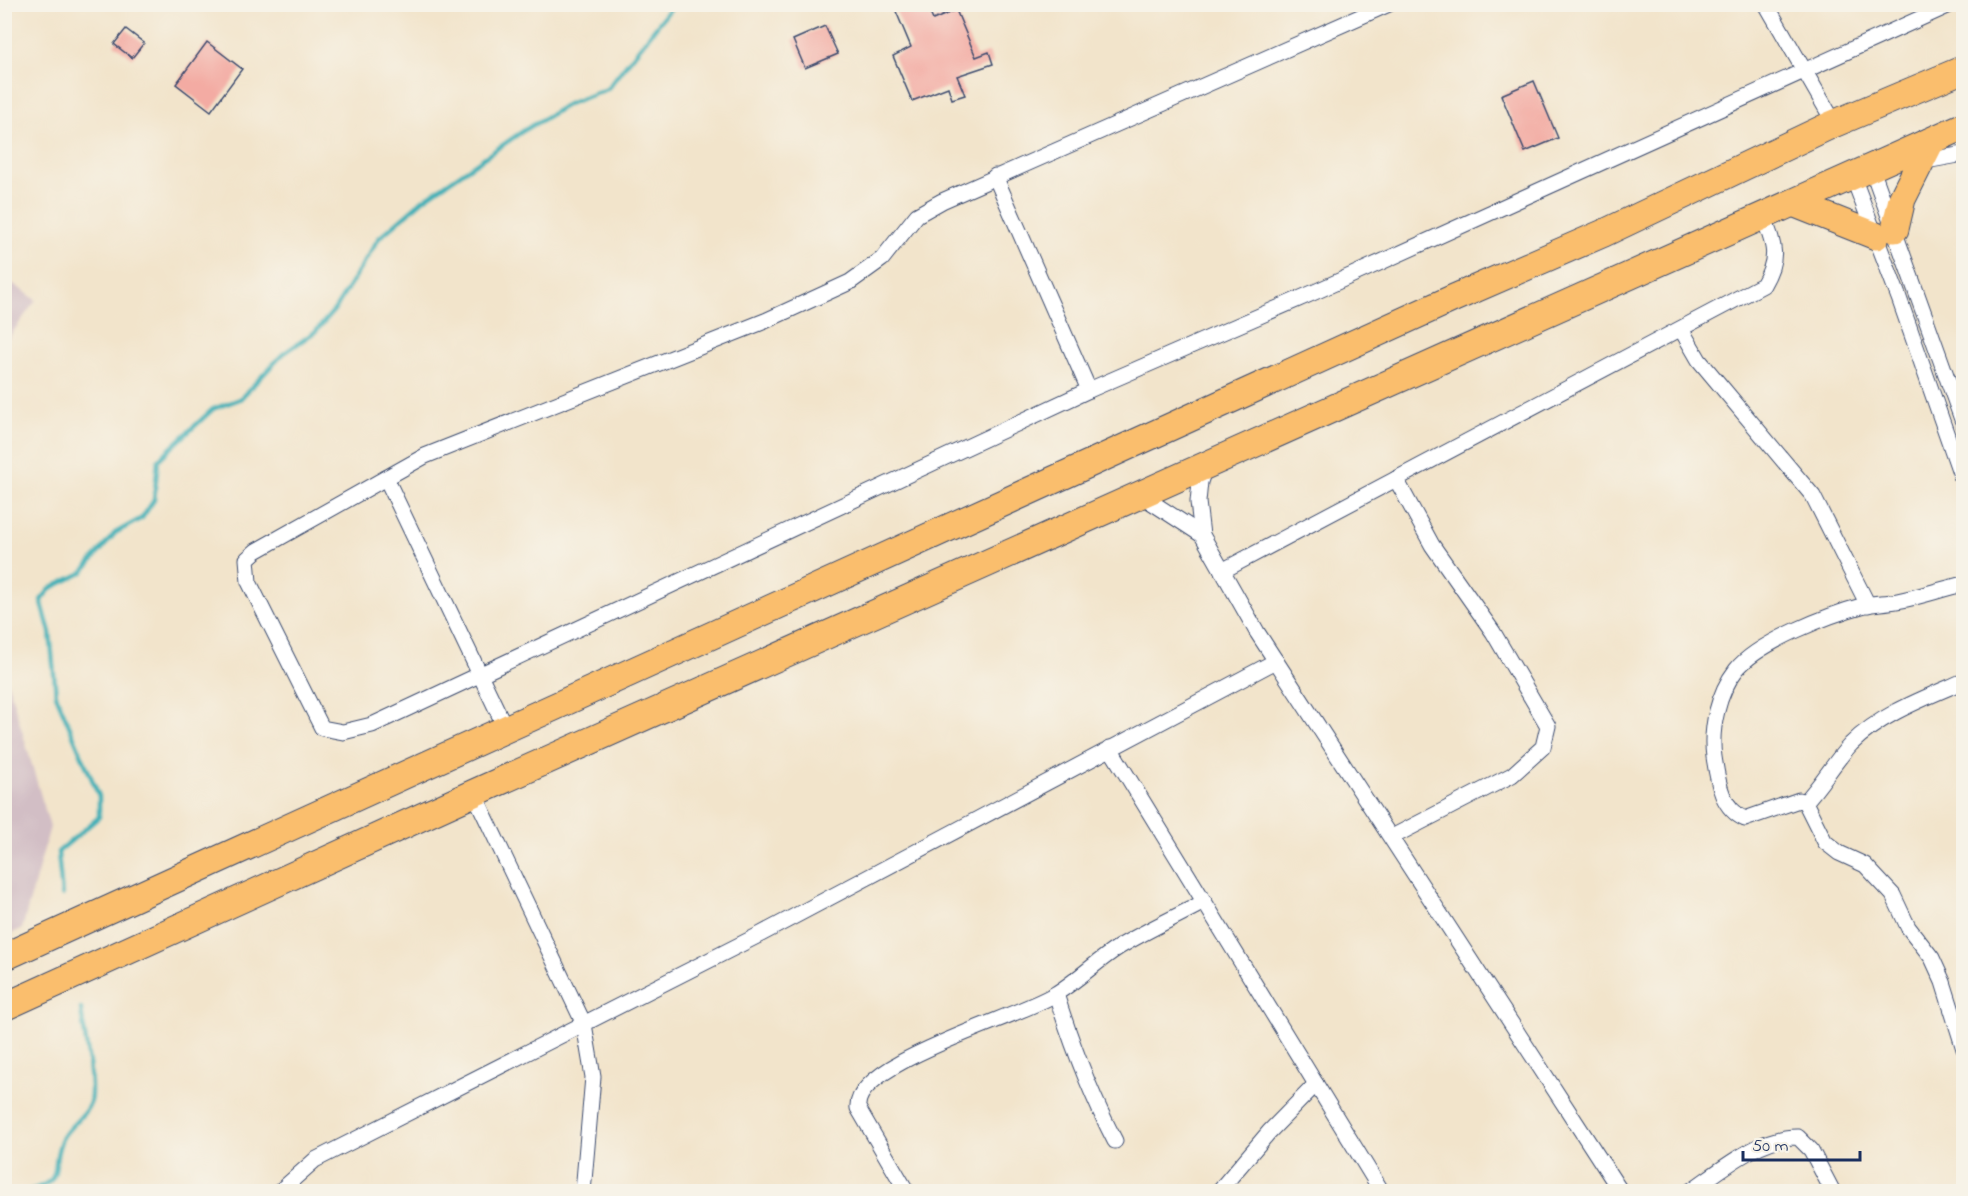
<svg xmlns="http://www.w3.org/2000/svg" width="1968" height="1196" font-family="'Indie Flower',sans-serif">
	<rect width="100%" height="100%" fill="#f7f3e8"/>
	<filter id="ink" filterUnits="userSpaceOnUse"><feTurbulence type="fractalNoise" baseFrequency=".0167" numOctaves="2"/><feDisplacementMap in="SourceGraphic" scale="12" xChannelSelector="R" yChannelSelector="G"/><feConvolveMatrix kernelMatrix="1 2 1 2 8 2 1 2 1" color-interpolation-filters="sRGB"/></filter>
	<filter id="wash" filterUnits="userSpaceOnUse"><feTurbulence type="fractalNoise" baseFrequency=".008" numOctaves="4" result="noise"/><feDisplacementMap in="SourceGraphic" scale="24" xChannelSelector="R" yChannelSelector="G"/><feGaussianBlur stdDeviation="1.35" result="paint"/><feColorMatrix in="noise" values="0 0 0 0 0 0 0 0 0 0 0 0 0 0 0 0 0 1.4 0 .05"/><feComposite in="paint" operator="in"/></filter>
	<g filter="url(#wash)">
		<rect width="100%" height="100%" fill="#f2e4cb"/>
		<g fill="#d2bec5">
			<polygon points="5,278 36,300 5,343"/>
			<polygon points="4,669 50,827 22,929 5,936"/>
		</g>
		<g fill="none" stroke-linecap="round" stroke-linejoin="round">
			<g stroke="#40b0b7" stroke-width="4.5">
				<polyline points="62,895 58,852 99,817 99,796 56,695 50,632 41,600 51,588 82,573 115,533 142,518 154,500 158,460 213,409 240,399 283,354 316,331 335,309 379,238 424,199 523,131 568,104 607,89 674,4"/>
				<path d="M26,1192C67,1179 49,1173 61,1141C67,1126 82,1120 89,1105C96,1090 83,1028 81,1009"/>
			</g>
		</g>
		<g id="blocks">
			<g fill="#f3aba3">
				<polygon points="906,4 926,4 933,20 956,10 976,57 989,52 993,64 957,76 965,95 952,99 948,87 912,101 893,56 911,47 895,9"/>
				<polygon points="825,26 838,54 805,68 793,40"/>
				<polygon points="126,29 144,43 132,58 114,44"/>
				<polygon points="207,42 242,69 211,111 176,84"/>
				<polygon points="1534,81 1558,138 1525,152 1501,95"/>
			</g>
		</g>
	</g>
	<g filter="url(#ink)">
		<use href="#blocks" fill-opacity="0" stroke="#3b4a6e" stroke-width="1.5"/>
		<g fill="none" stroke-linecap="round" stroke-linejoin="round">
			<g stroke="#3b4a6e" stroke-width="17">
				<g id="street">
					<polyline points="1389,4 942,201 917,215 882,259 850,282 765,321 425,456 256,551 247,559 249,582 322,728 343,732 372,725 1089,390 1317,291 1952,4"/>
					<polyline points="1766,4 1835,124"/>
					<polyline points="1920,162 1964,154"/>
					<polyline points="1872,169 1964,425"/>
					<polyline points="995,176 1089,390"/>
					<polyline points="1853,177 1899,298 1964,484"/>
					<polyline points="1681,329 1699,360 1813,496 1868,605"/>
					<polyline points="1205,467 1200,482 1198,502 1202,535 1257,632 1621,1192"/>
					<polyline points="386,478 506,729"/>
					<polyline points="1142,496 1202,535"/>
					<path d="M1222,571L1763,285C1780,256 1774,245 1763,216"/>
					<polyline points="1110,748 1382,1192"/>
					<polyline points="474,793 584,1024 593,1077 583,1192"/>
					<path d="M1805,802L1799,800L1745,819C1721,808 1718,782 1714,757C1710,729 1718,693 1736,670C1758,642 1831,614 1865,605C1876,603 1887,603 1897,601C1919,597 1941,589 1964,584"/>
					<polyline points="1805,802 1825,842 1839,853 1865,865 1893,895 1908,927 1932,958 1943,982 1964,1049"/>
					<path d="M1805,802C1822,784 1834,762 1851,744C1881,714 1925,698 1964,681"/>
					<polyline points="1392,837 1512,775 1543,747 1548,726 1493,632 1432,545 1396,479"/>
					<path d="M1056,994C1072,1045 1090,1093 1115,1141"/>
					<polyline points="279,1192 315,1160 761,934 1276,661"/>
					<path d="M907,1192L858,1108C853,1062 1024,1016 1057,993C1079,979 1097,961 1119,947C1147,930 1176,917 1204,902"/>
					<polyline points="1218,1192 1269,1132 1316,1084"/>
					<path d="M1689,1192C1720,1171 1760,1136 1798,1137L1811,1150L1833,1192"/>
				</g>
			</g>
			<g stroke="#3b4a6e" stroke-width="29">
				<g id="highway">
					<polyline points="1793,203 1876,236"/>
					<polyline points="1895,229 1902,199 1931,141"/>
					<polyline points="4,957 1454,298 1604,233 1831,125 1964,69"/>
					<polyline points="4,1007 474,793 1964,126"/>
				</g>
			</g>
			<use href="#street" stroke="#fff" stroke-width="15"/>
			<use href="#highway" stroke="#fabe6d" stroke-width="27"/>
		</g>
	</g>
	<rect width="1968" height="1196" fill="none" stroke="#f7f3e8" stroke-width="24"/>
	<path d="M1743 1151v9h117v-9" fill="none" stroke="#1b2f5e" stroke-width="3"/>
	<text x="1752" y="1151" font-size="18" fill="#1b2f5e" stroke="#f7f3e8" stroke-width="4.5" paint-order="stroke">50 m</text>
</svg>
